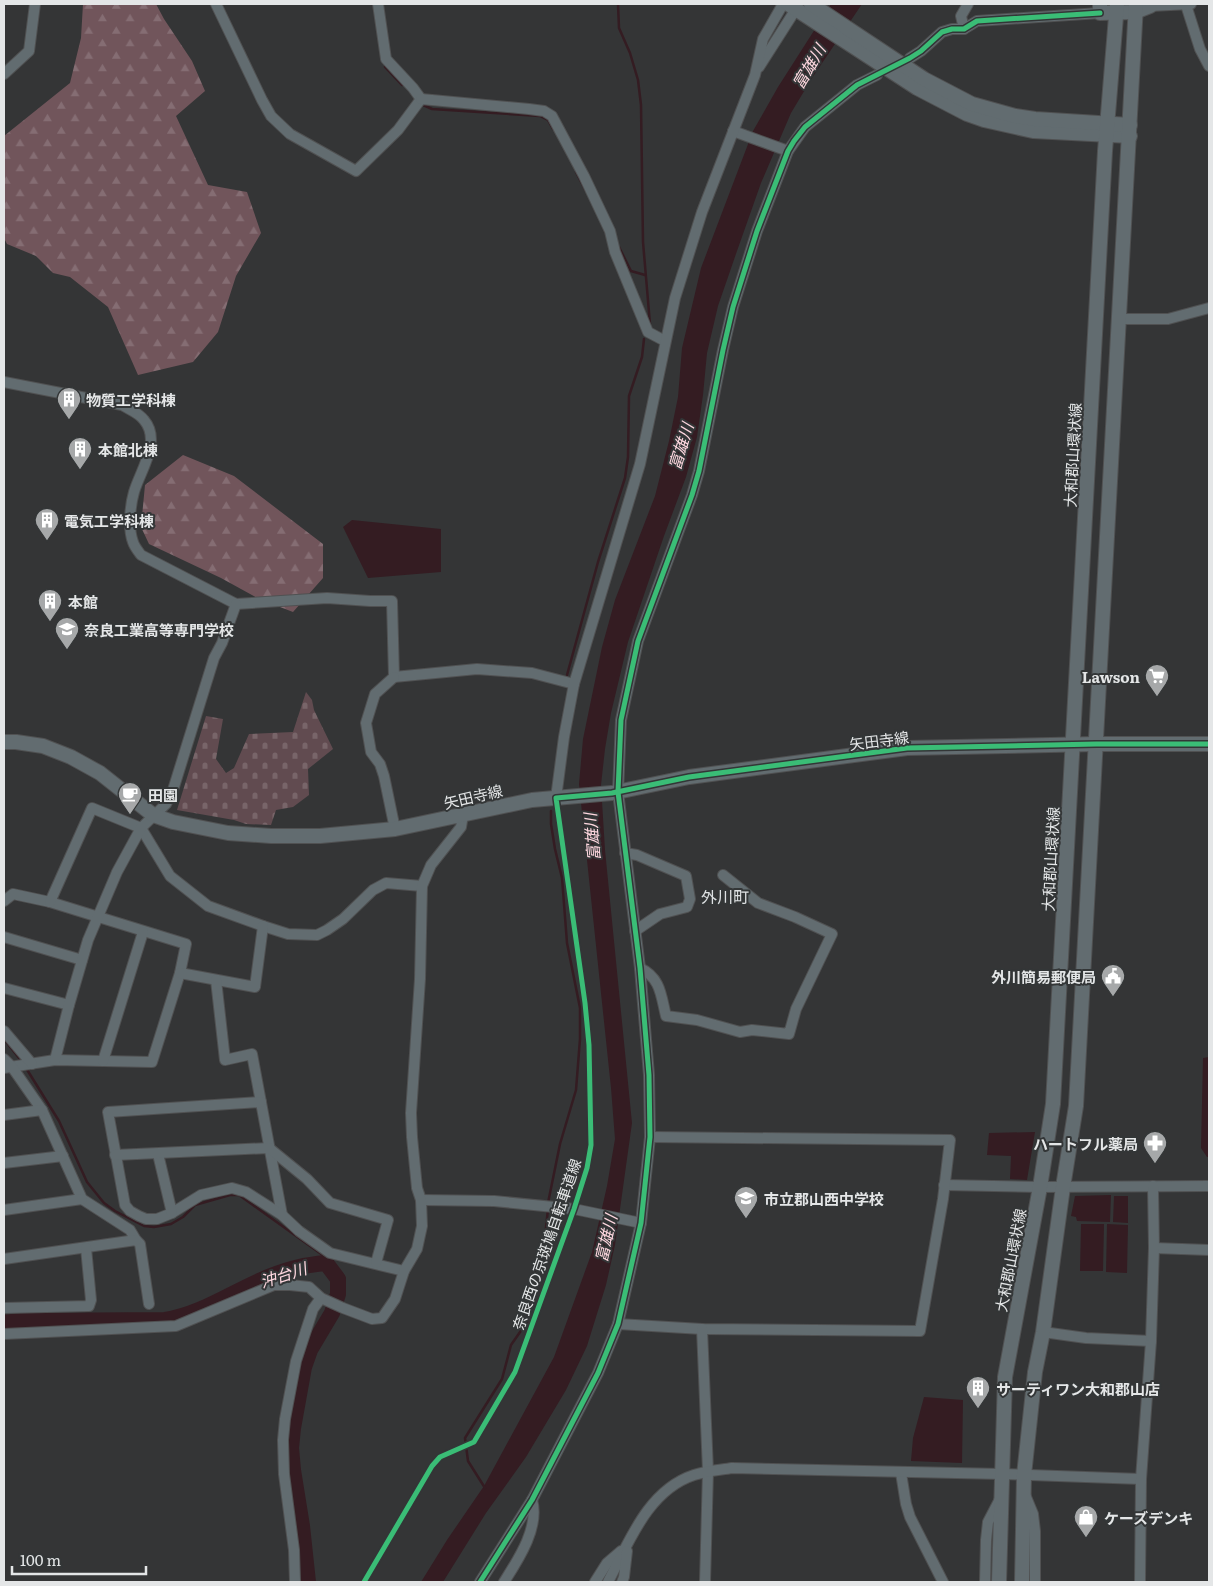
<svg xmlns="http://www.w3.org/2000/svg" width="1213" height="1586" font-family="Literata,'Noto Sans JP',serif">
	<defs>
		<pattern id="forest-firs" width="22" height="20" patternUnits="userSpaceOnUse" patternTransform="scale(1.25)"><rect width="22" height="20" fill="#71555b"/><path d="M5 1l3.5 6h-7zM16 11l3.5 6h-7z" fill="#856d73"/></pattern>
		<pattern id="cemetery-stones" width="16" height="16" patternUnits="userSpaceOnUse" patternTransform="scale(1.25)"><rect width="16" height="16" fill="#614b50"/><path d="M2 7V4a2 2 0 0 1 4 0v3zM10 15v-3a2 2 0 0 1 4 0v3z" fill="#786569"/></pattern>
	</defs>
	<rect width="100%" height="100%" fill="#343536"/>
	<g fill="url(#forest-firs)">
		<polygon points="83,4 156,4 164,19 192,61 205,91 176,116 208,185 247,192 261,233 236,276 218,332 193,362 138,375 108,307 70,277 53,273 36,256 7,244 4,238 4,136 70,83 81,38"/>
		<polygon points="183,455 234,476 323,544 323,578 293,612 259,599 221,578 149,544 141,527 145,485"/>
	</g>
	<polygon fill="url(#cemetery-stones)" points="306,692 312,700 314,710 333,749 308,769 309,795 293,807 276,810 271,825 246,824 234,820 177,810 206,716 223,719 216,759 226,773 234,768 249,734 293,732"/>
	<g fill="#341c22">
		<polygon points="831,4 862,4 812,78 791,113 761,183 737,251 718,306 707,353 703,395 697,437 686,477 664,536 628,642 611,713 605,749 601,785 605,850 632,1123 615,1245 606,1285 587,1346 566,1390 526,1457 486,1513 443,1582 421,1582 447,1540 484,1486 554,1357 592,1252 607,1186 615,1139 611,1088 579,784 583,739 602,647 615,600 655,496 669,441 678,397 682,348 701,268 753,131 778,87"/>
		<polygon points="352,520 441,529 441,572 368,578 343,527"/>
		<polygon points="1209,1057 1209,1157 1207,1157 1201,1148 1203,1058"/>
		<polygon points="1035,1132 1027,1180 1010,1179 1011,1156 987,1155 989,1133"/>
		<polygon points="1111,1195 1110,1222 1077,1221 1076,1217 1071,1216 1075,1196"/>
		<polygon points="1114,1196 1128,1196 1128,1223 1113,1222"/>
		<polygon points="1081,1224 1104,1224 1103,1271 1080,1271"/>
		<polygon points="1107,1224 1128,1225 1127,1273 1106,1272"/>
		<polygon points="924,1397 963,1400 962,1463 911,1461 913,1438"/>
	</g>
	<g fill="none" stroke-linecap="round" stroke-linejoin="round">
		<g stroke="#341c22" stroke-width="2.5">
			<polyline points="618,4 619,28 630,53 638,80 641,105 643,242 650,324"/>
			<polyline points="385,67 402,85"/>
			<polyline points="421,104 432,109 540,116 548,120 553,129"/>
			<polyline points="576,172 586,191"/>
			<polyline points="619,247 631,271 645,275"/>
			<polyline points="567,675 598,562 625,478 628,457 629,396 642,357 644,339"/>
			<polyline points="4,1039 23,1063"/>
			<polyline points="26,1068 59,1121 87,1182 104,1203 115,1211 144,1226 154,1227 171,1224 183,1217 195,1205 230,1195 239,1195 324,1256 326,1263"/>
			<polyline points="548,1203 560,1144 576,1090 580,1039 580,1008 567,943 562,878 555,849 551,824 551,811"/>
			<polyline points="485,1488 468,1461 465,1438 502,1379 511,1345 527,1322 531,1277 543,1257 548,1209"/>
		</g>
		<path stroke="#341c22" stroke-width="16" d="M4,1323L21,1321L165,1320C203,1314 235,1290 271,1276C291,1268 305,1265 326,1263L338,1279V1294L332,1313L310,1350L304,1367L293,1428L291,1448L293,1470L302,1526L308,1582"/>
		<g stroke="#505152" stroke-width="12">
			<g id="minor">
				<polyline points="216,4 262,100 271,116 290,134 356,171 398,130 421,99"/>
				<polyline points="378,4 386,59 413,88 421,99"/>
				<polyline points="1186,5 1200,49 1209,66"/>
				<polyline points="1150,6 1191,4"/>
				<polyline points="964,29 961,16 968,4"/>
				<polyline points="910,58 921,51 942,32 952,29 964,29 977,21 1100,13"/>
				<polyline points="759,67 796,9"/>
				<polyline points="4,74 29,51 35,4"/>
				<polyline points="421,99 529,109 544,111 552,116 584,176 610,231 615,252 648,332 665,341"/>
				<polyline points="733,131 788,151"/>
				<polyline points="1119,319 1168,319 1209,308"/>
				<path d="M4,382L122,405C130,410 139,413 144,420C162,441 140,471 134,492C130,506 128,529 133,542C134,546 138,551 141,555L236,604L327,598L370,601H392L394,677L477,669L532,673L574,684"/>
				<polyline points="394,677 375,694 366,723 371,752 380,764 384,776 395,829"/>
				<polyline points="556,798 564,737 574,684 640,464 675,298 702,212 755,75 763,39 783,4"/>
				<polyline points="625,853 637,855 686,876 690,899 687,907 660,914 635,931"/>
				<polyline points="4,901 13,894 50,902 186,944 180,973 152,1062 55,1060 4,1068"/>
				<polyline points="50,902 92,808 141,828 170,876 208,906 263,926 288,934 317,935 327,930 343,919 373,890 386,883 422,886"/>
				<polyline points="4,937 82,960"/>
				<path d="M640,968C661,978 661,996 666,1016L697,1020L740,1032L752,1030L789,1034L796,1009L832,934L795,917L758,903L723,875"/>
				<polyline points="180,973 255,987 263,926"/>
				<polyline points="216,980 225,1060 252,1054 282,1215"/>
				<polyline points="4,988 69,1005"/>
				<polyline points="4,1031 32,1064"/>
				<polyline points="4,1059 12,1067 42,1110 82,1199 130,1230 136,1240 140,1244 149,1304"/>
				<polyline points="55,1060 69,1005 88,940 117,872 141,828 166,804 173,790 214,658 222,643 236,604"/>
				<polyline points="103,1061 143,932"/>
				<polyline points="261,1102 108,1112 125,1205 130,1211 139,1216 146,1219 157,1219 172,1213 201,1195 232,1188 246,1192 282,1215 299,1231 330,1253 404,1271"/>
				<polyline points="4,1115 42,1110"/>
				<polyline points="158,1154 172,1213"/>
				<polyline points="115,1155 269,1148 307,1179 330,1203 388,1220 376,1263"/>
				<polyline points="4,1163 63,1156"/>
				<polyline points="944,1185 1040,1187 1209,1186"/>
				<polyline points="421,1200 494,1201 574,1209 641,1223"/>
				<polyline points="4,1210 82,1199"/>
				<polyline points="1154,1248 1209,1250"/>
				<polyline points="4,1259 136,1240"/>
				<polyline points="4,1308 89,1306 91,1300 86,1248"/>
				<polyline points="618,1324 702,1329 920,1331 943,1199 950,1140 650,1137"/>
				<polyline points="702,1329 708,1471 705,1582"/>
				<polyline points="1043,1332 1086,1338 1151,1341"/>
				<polyline points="4,1334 176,1326 274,1285 290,1285 309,1287 321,1298 343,1308 372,1319 382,1318 395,1299 404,1271 417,1249 422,1226 421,1200 417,1188 412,1137 411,1113 420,979 422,886 431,865 461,827 463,815"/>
				<polyline points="901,1473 906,1504 910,1517 943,1582"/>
				<polyline points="1026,1497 1033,1514 1035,1531 1035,1582"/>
				<polyline points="295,1582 294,1550 284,1474 283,1440 285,1419 296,1361 313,1309 321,1298"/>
				<polyline points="480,1582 532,1500 598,1373 618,1324 641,1223 650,1137 649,1075 640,968 618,792 621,720 638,641 692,495 699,471 723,350 733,307 757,231 788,151 805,127 857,85 877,75"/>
				<path d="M504,1582C518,1560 540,1527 532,1500"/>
				<polyline points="595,1582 607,1563 621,1551"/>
				<path d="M608,1582C629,1542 648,1490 694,1475C706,1471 720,1470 732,1468L1002,1474L1141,1479"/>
				<polyline points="622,1582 624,1577 627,1551"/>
				<polyline points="985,1582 986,1540 988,1522 1001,1497"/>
				<polyline points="1140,1582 1141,1479 1151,1341 1154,1248 1153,1186"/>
			</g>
		</g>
		<g stroke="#505152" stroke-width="16">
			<g id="major">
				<polyline points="788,4 917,88 967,114 984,120 1033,131 1130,136"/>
				<polyline points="811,4 924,79 972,104 1015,116 1035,119 1130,125"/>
				<polyline points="1100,4 1100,13 1135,12 1150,6 1150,4"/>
				<polyline points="4,742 16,742 43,746 71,757 100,773 153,815 173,822 228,833 271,836 320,836 395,829 532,800 612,793 689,777 907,748 1096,744 1209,744"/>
				<polyline points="999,1582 1005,1377 1040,1187 1053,1104 1105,151 1117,4"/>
				<polyline points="1022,1582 1024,1475 1035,1372 1043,1332 1063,1187 1076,1106 1136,4"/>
			</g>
		</g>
		<use href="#minor" stroke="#626c70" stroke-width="10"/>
		<use href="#major" stroke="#626c70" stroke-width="14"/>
		<g stroke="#333637" stroke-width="8">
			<g id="cycleway">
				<polyline points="364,1582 432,1466 440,1457 474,1442 515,1372 574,1209 587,1168 591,1145 589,1045 585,1003 556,798 612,793 689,777 907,748 1096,744 1209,744"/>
				<polyline points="480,1582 532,1500 598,1373 618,1324 641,1223 650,1137 649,1075 640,968 618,792 621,720 638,641 692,495 699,471 723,350 733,307 757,231 788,151 794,141 805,127 857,85 910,58 921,51 942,32 952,29 964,29 977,21 1100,13"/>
			</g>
		</g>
		<use href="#cycleway" stroke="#3abd76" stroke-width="5"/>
	</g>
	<defs>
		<g id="building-pin" transform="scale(1.25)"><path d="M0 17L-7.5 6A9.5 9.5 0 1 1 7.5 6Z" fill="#a6a8a9" stroke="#333637"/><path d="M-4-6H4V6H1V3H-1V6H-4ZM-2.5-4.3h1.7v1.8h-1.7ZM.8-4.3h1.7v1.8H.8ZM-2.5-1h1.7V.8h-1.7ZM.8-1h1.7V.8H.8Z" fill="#fff"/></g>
		<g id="school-pin" transform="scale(1.25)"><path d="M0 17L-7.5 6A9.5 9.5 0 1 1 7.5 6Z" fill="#a6a8a9" stroke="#333637"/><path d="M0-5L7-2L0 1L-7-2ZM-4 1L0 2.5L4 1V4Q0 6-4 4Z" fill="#fff"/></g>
		<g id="supermarket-pin" transform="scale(1.25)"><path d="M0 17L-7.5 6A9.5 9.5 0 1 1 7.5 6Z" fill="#a6a8a9" stroke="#333637"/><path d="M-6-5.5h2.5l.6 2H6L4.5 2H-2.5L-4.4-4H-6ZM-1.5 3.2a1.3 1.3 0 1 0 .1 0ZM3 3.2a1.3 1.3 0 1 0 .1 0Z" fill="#fff"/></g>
		<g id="cafe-pin" transform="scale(1.25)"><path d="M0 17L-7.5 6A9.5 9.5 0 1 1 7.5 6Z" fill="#a6a8a9" stroke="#333637"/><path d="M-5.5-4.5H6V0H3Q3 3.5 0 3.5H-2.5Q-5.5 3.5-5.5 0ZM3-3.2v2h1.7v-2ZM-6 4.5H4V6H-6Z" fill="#fff"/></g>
		<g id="civic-pin" transform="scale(1.25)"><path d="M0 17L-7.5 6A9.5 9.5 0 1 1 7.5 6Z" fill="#a6a8a9" stroke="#333637"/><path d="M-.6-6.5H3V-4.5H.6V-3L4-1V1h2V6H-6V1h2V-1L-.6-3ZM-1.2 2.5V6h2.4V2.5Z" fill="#fff"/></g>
		<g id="pharmacy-pin" transform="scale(1.25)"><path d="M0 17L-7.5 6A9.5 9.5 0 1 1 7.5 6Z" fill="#a6a8a9" stroke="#333637"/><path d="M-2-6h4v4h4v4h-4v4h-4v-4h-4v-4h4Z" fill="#fff"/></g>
		<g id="shop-pin" transform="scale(1.25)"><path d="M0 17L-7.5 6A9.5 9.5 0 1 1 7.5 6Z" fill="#a6a8a9" stroke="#333637"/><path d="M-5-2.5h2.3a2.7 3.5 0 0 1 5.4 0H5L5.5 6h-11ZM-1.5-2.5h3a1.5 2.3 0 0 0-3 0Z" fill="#fff"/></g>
	</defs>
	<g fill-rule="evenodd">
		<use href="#building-pin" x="69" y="399"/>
		<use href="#building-pin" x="80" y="449"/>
		<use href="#building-pin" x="47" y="520"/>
		<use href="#building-pin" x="50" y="601"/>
		<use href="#school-pin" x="67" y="629"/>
		<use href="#supermarket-pin" x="1157" y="676"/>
		<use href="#cafe-pin" x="130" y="794"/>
		<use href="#civic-pin" x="1113" y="976"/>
		<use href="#pharmacy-pin" x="1155" y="1143"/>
		<use href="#school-pin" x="746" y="1198"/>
		<use href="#building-pin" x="978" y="1388"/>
		<use href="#shop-pin" x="1086" y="1517"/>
	</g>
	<g text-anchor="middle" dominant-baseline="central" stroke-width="4" stroke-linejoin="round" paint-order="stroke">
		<g font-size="15" font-weight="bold" fill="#e4e6e7" stroke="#333637" text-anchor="start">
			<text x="86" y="399">物質工学科棟</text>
			<text x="98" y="449">本館北棟</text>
			<text x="64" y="520">電気工学科棟</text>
			<text x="68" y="601">本館</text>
			<text x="84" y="629">奈良工業高等専門学校</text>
			<text x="1140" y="676" text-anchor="end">Lawson</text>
			<text x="148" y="794">田園</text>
			<text x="1096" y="976" text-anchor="end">外川簡易郵便局</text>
			<text x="1138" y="1143" text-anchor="end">ハートフル薬局</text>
			<text x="764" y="1198">市立郡山西中学校</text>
			<text x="996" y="1388">サーティワン大和郡山店</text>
			<text x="1104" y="1517">ケーズデンキ</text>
		</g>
		<g font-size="15" fill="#e4e6e7" stroke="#333637">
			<text transform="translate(1072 455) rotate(-87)">大和郡山環状線</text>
			<text transform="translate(879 740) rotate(-7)">矢田寺線</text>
			<text transform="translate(473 796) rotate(-13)">矢田寺線</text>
			<text transform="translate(1050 859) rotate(-87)">大和郡山環状線</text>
			<text transform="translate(546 1244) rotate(-71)">奈良西の京斑鳩自転車道線</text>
			<text transform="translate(1010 1260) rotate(-79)">大和郡山環状線</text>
		</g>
		<g font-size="16" font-style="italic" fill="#ffd8e0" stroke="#333637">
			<text transform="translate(808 66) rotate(-59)">富雄川</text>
			<text transform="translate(680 446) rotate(-73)">富雄川</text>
			<text transform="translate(591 837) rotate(-95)">富雄川</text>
			<text transform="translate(605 1238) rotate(-77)">富雄川</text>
			<text transform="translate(283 1274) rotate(-18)">沖台川</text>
		</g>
		<g font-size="16" fill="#dee1e3" stroke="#333637">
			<text x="725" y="896">外川町</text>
		</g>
	</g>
	<rect width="1213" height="1586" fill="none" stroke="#e4e6e7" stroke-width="10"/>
	<path d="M12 1566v8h134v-8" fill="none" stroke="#e4e6e7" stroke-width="2.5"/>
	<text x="20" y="1566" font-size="15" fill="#e4e6e7" stroke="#333637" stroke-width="4" paint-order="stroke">100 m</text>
</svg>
